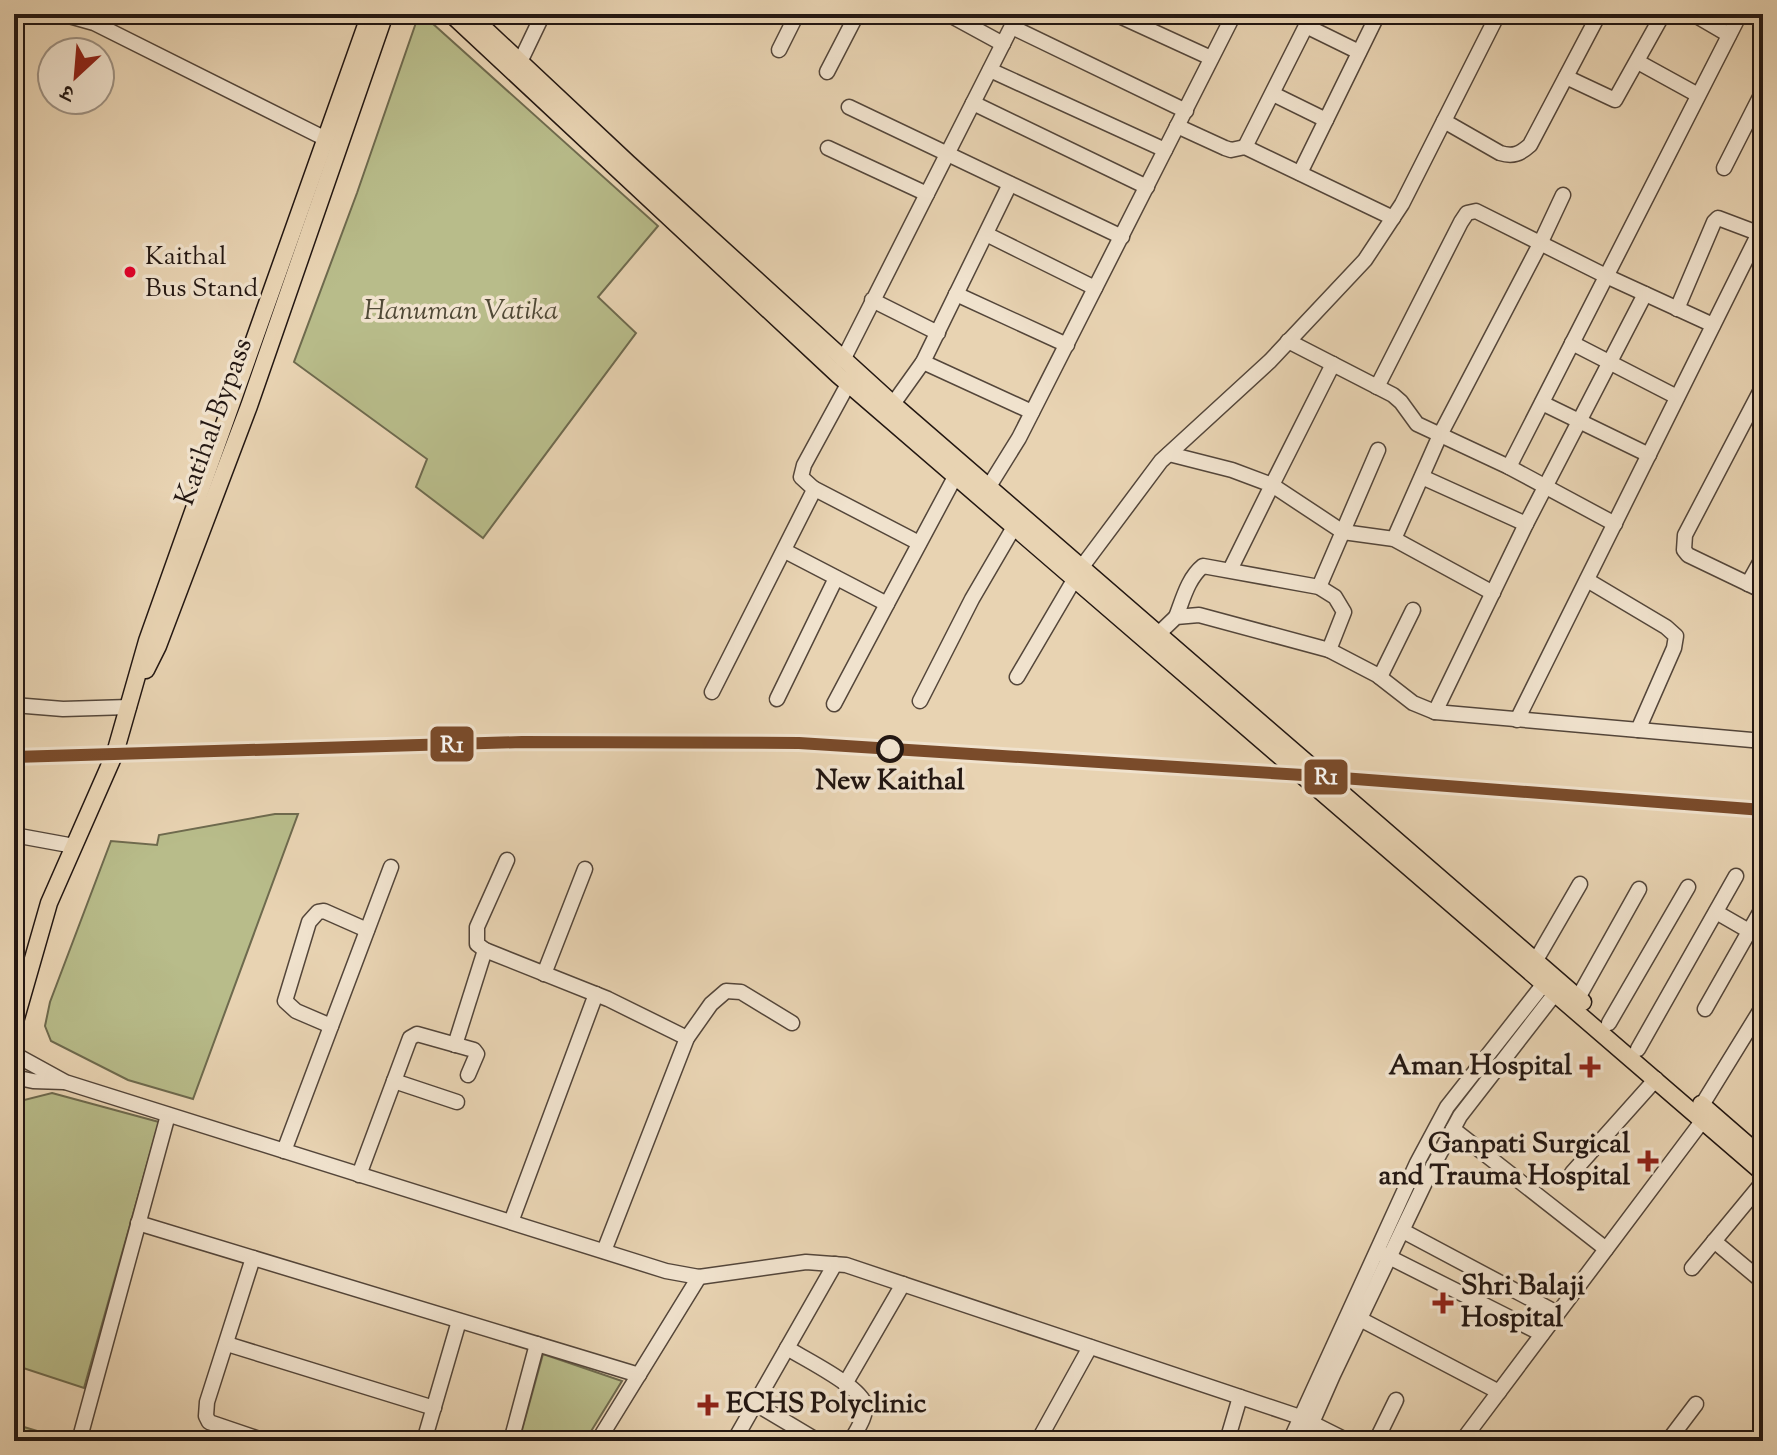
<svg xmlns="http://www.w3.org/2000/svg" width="1777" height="1455" font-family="'Sorts Mill Goudy','Noto Serif Devanagari',serif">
	<rect width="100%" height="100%" fill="#e8d3b2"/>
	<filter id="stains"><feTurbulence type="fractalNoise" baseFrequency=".0025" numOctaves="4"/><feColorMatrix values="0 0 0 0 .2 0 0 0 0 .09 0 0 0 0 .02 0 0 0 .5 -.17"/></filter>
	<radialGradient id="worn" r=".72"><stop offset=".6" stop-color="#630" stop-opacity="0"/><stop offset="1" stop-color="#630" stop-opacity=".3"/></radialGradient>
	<g fill="#b8bc8a" stroke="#6e6a4e" stroke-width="2">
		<polygon points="419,14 422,14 658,226 598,297 636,333 483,538 416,487 427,459 294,362 357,193"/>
		<polygon points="275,814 298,814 193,1099 128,1080 51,1041 45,1026 50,1002 111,841 157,845 159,835"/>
		<polygon points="52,1093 159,1122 84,1388 14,1365 14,1108 16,1102"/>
		<polygon points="543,1354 622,1381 585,1441 519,1441"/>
		<polygon points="14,1424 67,1440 66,1441 14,1441"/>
	</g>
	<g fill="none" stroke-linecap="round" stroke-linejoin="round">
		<g stroke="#54463a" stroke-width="17">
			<g id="minor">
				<polyline points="62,14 94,23 326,139"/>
				<polyline points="948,14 1003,44"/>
				<polyline points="1115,14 1211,58"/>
				<polyline points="1693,14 1729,35"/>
				<polyline points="1306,26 1359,52"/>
				<polyline points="1012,27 1186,111"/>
				<polyline points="779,50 797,14"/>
				<polyline points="520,62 543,14"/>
				<polyline points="1638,62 1698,95"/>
				<polyline points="990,70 1165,150"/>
				<polyline points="827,72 857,14"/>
				<polyline points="1566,77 1615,100 1663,14"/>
				<polyline points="1273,94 1326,120"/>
				<polyline points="973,103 1147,187"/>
				<polyline points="849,107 1122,237"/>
				<path d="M1444,121L1500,153C1513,157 1520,154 1530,145L1599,14"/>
				<polyline points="1177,126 1225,148 1231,150 1245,147 1393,218"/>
				<polyline points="1245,147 1312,14"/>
				<polyline points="828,148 927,194"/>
				<polyline points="1724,168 1763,91"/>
				<polyline points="1300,173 1378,14"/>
				<polyline points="986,234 1095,288"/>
				<polyline points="956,294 1067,345"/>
				<polyline points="872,300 938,333"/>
				<polyline points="1677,309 1714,222 1718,218 1763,235"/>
				<polyline points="1288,341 1393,395 1401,402 1417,424 1509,467 1615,524"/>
				<polyline points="1572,343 1677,397"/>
				<polyline points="843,360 1018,14"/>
				<polyline points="923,362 1032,412"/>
				<polyline points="1333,364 1272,485 1343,532 1394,539 1493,593"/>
				<polyline points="1763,386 1685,535 1684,550 1688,555 1763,591"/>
				<polyline points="1377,387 1461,222 1467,213 1476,211 1606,276 1713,325"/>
				<polyline points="1542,403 1649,455"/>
				<polyline points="893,404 923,362 1010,184"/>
				<polyline points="1169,454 1232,470 1272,485 1230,570"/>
				<polyline points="1509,467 1740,14"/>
				<polyline points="1422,477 1526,524"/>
				<polyline points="813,488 919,543"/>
				<polyline points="983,496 1019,438 1234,14"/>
				<polyline points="1394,539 1440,435 1540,244 1563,195"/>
				<polyline points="785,551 887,604 956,475"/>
				<polyline points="1587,580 1666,627 1676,636 1674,648 1638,730"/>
				<polyline points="1748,584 1763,557"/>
				<polyline points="1319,587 1378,450"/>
				<path d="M1176,617C1183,599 1188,578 1203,566L1319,587L1335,597L1344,612L1329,650"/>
				<polyline points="1152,640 1176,617 1199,615 1329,650 1377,675 1413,703 1435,712 1763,741"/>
				<polyline points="1017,677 1081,568 1161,461 1270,361 1365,260 1402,204 1498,14"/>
				<polyline points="1380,677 1413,610"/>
				<polyline points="712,692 813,492 813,488 801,477 804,465 853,375"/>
				<polyline points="777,699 836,578"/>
				<polyline points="920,701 972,599 1014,527"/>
				<polyline points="834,704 887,604"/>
				<polyline points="14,705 63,709 129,707"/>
				<polyline points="1435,712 1526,524 1645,294"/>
				<polyline points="1517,720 1763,225"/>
				<polyline points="14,835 74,846"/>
				<polyline points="507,860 477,927 477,944 485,950 608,999 687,1038"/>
				<polyline points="1716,912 1749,931"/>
				<polyline points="1536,960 1580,884"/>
				<polyline points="544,974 585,869"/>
				<polyline points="1578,998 1639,889"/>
				<polyline points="1705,1009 1763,907"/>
				<polyline points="1609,1023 1688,887"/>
				<polyline points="331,1026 296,1011 285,1001 309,922 318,912 324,911 367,930"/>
				<polyline points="455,1045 485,950"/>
				<polyline points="1638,1049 1736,876"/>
				<polyline points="14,1054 65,1082 666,1271 699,1277 806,1262 846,1265 1300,1417 1348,1441"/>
				<polyline points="14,1077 33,1081 64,1082"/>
				<polyline points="394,1081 457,1102"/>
				<polyline points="1702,1105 1763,1006"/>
				<polyline points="1453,1129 1606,1249"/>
				<polyline points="284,1151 391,867"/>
				<polyline points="1572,1173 1656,1079"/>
				<polyline points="359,1175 410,1038 417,1034 474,1050 477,1054 468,1075"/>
				<polyline points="511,1222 596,994"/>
				<polyline points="138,1223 639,1375"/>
				<polyline points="1403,1231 1557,1313"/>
				<polyline points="1714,1241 1763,1282"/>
				<polyline points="604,1251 687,1038 711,1004 726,991 741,992 792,1023"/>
				<polyline points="1385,1255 1542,1334"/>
				<polyline points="253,1258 207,1402 206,1416 209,1422 265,1441"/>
				<polyline points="1692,1268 1763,1182"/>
				<polyline points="1360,1319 1499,1392"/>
				<polyline points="227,1344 434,1408"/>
				<path d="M787,1348C803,1358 862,1387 865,1405C867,1416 856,1431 851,1441"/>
				<polyline points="845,1384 903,1284"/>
				<polyline points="756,1404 818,1441"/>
				<polyline points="79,1441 168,1115"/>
				<polyline points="424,1441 459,1321"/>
				<polyline points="511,1441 537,1344"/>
				<polyline points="598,1441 699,1277"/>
				<polyline points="734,1441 835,1264"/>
				<polyline points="1038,1441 1090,1347"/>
				<polyline points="1227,1441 1240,1397"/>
				<polyline points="1290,1441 1417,1163 1447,1107 1550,976"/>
				<polyline points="1304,1441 1333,1375 1431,1170 1460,1116 1560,987"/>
				<polyline points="1376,1441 1396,1400"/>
				<polyline points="1462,1441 1703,1120"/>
				<polyline points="1668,1441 1696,1404"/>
			</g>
		</g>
		<g stroke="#231712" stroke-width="19">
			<g id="major">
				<polyline points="451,14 838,375 1763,1173"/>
				<polyline points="469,14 628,163 893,404 1583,1002"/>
				<polyline points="146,670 158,646 249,406 385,14"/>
				<polyline points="14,1025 49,903 115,753 147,641 370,14"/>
				<polyline points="1701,1104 1763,1158"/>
			</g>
		</g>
		<use href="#minor" stroke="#f0e2cd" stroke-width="14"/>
		<use href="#major" stroke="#e8d3b2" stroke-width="16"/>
		<g stroke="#f0e2cd" stroke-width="18">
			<polyline id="rail-1" points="14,757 522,742 799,743 1303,775 1763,810"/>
		</g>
		<use href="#rail-1" stroke="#7a4b2a" stroke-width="12"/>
	</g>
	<circle fill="#e4002b" stroke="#f0e2cd" stroke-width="3" cx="130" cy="272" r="7"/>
	<circle fill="#f0e2cd" stroke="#231712" stroke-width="4" cx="890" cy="749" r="12"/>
	<g fill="#8f2418" stroke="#f0e2cd" stroke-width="3">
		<path d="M1586 1055h8v8h8v8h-8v8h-8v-8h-8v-8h8z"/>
		<path d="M1644 1149h8v8h8v8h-8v8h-8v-8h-8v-8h8z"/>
		<path d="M1439 1291h8v8h8v8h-8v8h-8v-8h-8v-8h8z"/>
		<path d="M704 1393h8v8h8v8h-8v8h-8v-8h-8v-8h8z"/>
	</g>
	<g text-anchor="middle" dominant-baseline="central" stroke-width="7" stroke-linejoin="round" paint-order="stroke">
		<g font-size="26" fill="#231712" stroke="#f0e2cd" text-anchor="start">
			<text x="145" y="257">Kaithal<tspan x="145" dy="32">Bus Stand</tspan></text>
		</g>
		<g font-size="28" font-style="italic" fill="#504936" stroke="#f0e2cd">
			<text x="461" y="312">Hanuman Vatika</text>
		</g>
		<g font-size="28" fill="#231712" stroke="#f0e2cd">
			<text transform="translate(215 422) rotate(-70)">Katihal Bypass</text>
		</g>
		<g font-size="28" font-weight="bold" fill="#231712" stroke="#f0e2cd">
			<text x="890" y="782">New Kaithal</text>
		</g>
		<g font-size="28" font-weight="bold" fill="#231712" stroke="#f0e2cd" text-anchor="end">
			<text x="1572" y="1067">Aman Hospital</text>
			<text x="1630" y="1145">Ganpati Surgical<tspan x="1630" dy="32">and Trauma Hospital</tspan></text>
			<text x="1461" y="1287" text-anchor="start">Shri Balaji<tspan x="1461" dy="32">Hospital</tspan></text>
			<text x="726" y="1405" text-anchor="start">ECHS Polyclinic</text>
		</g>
	</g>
	<g stroke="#f0e2cd" stroke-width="3">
		<rect x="429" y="725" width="46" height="38" rx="8" fill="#7a4b2a"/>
		<rect x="1303" y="758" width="46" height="38" rx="8" fill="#7a4b2a"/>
	</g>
	<g font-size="22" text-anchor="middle" font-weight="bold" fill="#fff">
		<text x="452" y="752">R1</text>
		<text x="1326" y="784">R1</text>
	</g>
	<rect width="1777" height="1455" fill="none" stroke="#e8d3b2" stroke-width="48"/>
	<rect x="16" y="16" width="1745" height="1423" fill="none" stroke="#231712" stroke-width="4"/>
	<rect x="24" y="24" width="1729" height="1407" fill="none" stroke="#231712" stroke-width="2"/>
	<g transform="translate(76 76) rotate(206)"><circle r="38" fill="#f0e2cd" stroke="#9e9182" stroke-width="2"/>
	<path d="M0-6L14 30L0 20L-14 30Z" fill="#8f2418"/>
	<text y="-12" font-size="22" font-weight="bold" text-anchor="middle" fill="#231712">उ</text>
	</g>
	<rect width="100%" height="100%" filter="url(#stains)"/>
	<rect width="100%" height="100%" fill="url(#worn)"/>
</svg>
